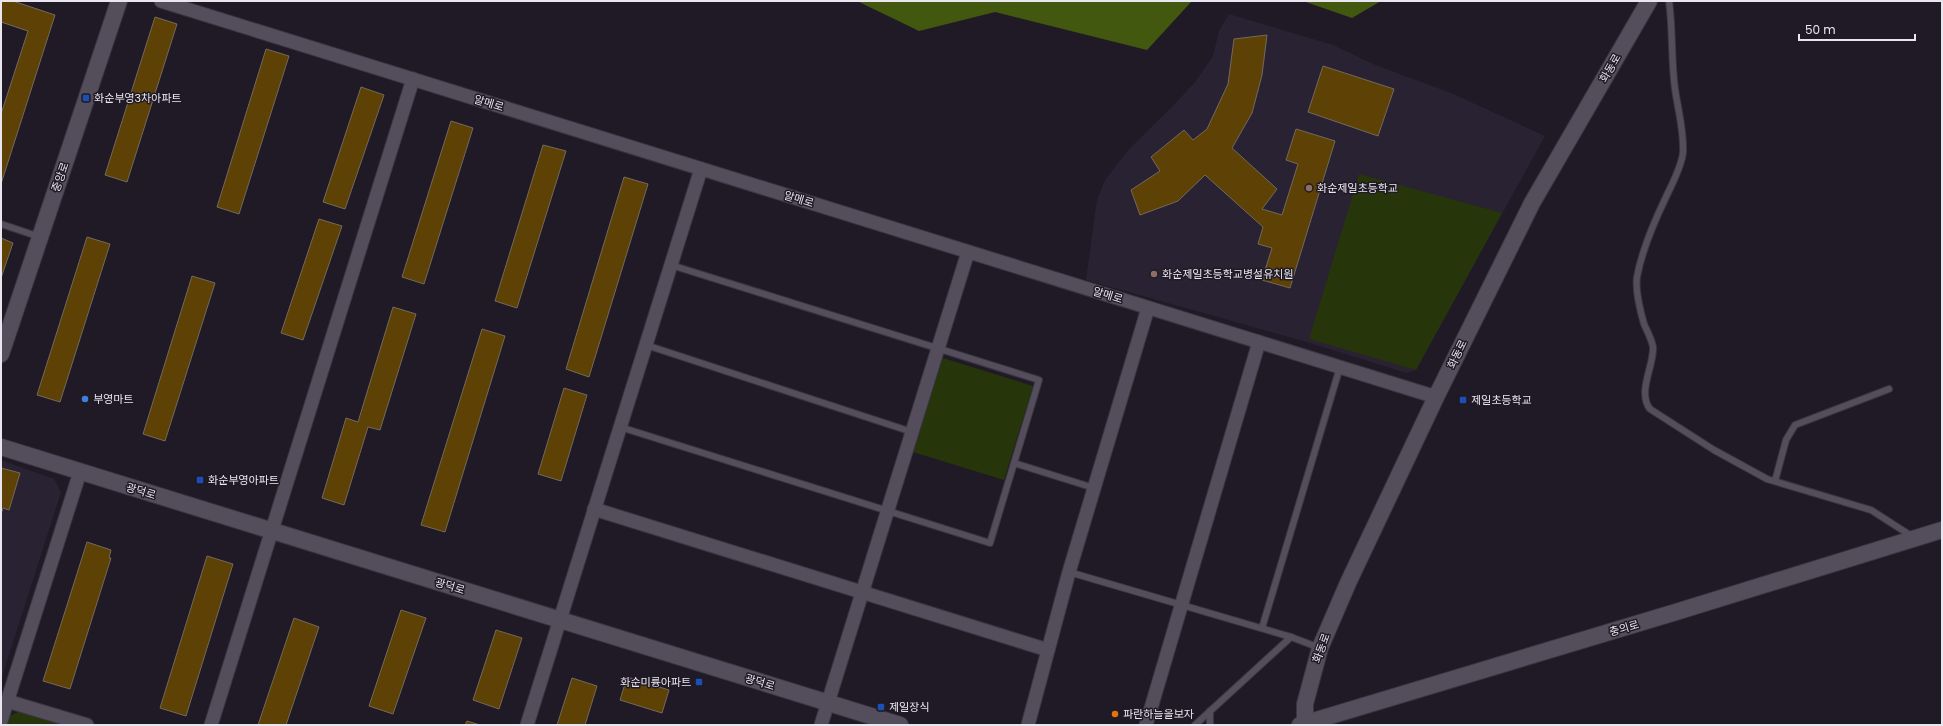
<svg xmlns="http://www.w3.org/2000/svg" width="1943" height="726" font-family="Poppins,'Noto Sans KR',sans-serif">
	<rect width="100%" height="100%" fill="#1f1a26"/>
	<g fill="#292233">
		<polygon points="1229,14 1333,45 1373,64 1451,93 1545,136 1416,370 1406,373 1310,343 1086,280 1097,200 1105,180 1129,149 1173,106 1195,82 1213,56 1219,31"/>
		<polygon points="1,460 54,479 61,492 1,680"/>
	</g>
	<g fill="#27350a">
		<polygon points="1359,174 1502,213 1416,370 1309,339"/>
		<polygon points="943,358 1033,386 1004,480 913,452"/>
		<polygon points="22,710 68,725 5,725 8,717"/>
	</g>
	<g fill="#43580f">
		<polygon points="857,1 1192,1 1147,50 995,12 919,31"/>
		<polygon points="1303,1 1381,1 1352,18"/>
	</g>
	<g fill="#5d4105" stroke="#736a5c">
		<polygon points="1,1 13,1 55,15 1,184 1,114 28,31 1,22"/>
		<polygon points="155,17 177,24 127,182 105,175"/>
		<polygon points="1267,35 1262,75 1252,113 1232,148 1277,189 1262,209 1282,215 1298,164 1286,160 1296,129 1335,141 1290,288 1262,280 1272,248 1258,244 1263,227 1205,175 1178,201 1140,215 1131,190 1160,171 1151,157 1184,130 1193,140 1207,129 1228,84 1234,39"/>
		<polygon points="266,49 289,56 239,214 217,207"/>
		<polygon points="1323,66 1394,89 1378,136 1308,112"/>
		<polygon points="361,87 384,95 345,209 323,202"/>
		<polygon points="451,121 473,128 424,284 402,277"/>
		<polygon points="543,145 566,151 517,308 495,301"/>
		<polygon points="624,177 648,184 589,377 566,369"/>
		<polygon points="319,219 342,226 303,340 281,333"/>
		<polygon points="87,237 110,244 60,402 37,395"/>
		<polygon points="1,238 13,243 1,278"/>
		<polygon points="192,276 215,283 165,441 143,434"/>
		<polygon points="393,307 416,314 380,430 368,427 344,505 322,498 346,418 358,422"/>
		<polygon points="482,329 505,336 445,532 421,525"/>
		<polygon points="564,388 587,395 561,481 538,474"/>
		<polygon points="1,468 20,473 9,510 3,508 1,514"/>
		<polygon points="87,542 111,550 109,558 111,558 70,689 43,681"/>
		<polygon points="207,556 233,564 186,716 160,708"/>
		<polygon points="401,610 426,618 393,714 369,706"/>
		<polygon points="294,618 319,627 286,725 258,725"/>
		<polygon points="496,630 522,638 499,709 473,700"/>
		<polygon points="627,677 669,690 662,713 620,700"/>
		<polygon points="572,678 597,686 585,725 557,725"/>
		<polygon points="467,721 480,725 465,725"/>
	</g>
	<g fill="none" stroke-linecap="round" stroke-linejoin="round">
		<g stroke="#3a3640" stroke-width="8">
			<g id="service">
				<path d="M1669,1C1673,30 1671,60 1675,89C1678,110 1684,130 1683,152C1682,166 1672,184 1666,197C1654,222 1642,249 1637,277C1635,291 1640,310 1644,324C1647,331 1652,340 1653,347C1654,366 1637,392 1650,409L1714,450L1767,479L1871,510L1913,537"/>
				<polyline points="1,224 40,237"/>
				<polyline points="646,345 912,432"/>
				<polyline points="620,427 990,543 1039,380 671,265"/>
				<polyline points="1014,463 1094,488"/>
				<polyline points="1775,481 1786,440 1795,425 1889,389"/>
				<polyline points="1069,572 1291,637 1320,648"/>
				<polyline points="1262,628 1340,367"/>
				<polyline points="1195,725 1291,637"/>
				<polyline points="1210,725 1210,711"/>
			</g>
		</g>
		<g stroke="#3a3640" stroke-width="15">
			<g id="minor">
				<polyline points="161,1 1436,397"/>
				<polyline points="594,509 1048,650"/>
				<polyline points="7,701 87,725"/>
				<polyline points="1,721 80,472"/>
				<polyline points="211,725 413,79"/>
				<polyline points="527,725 701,169"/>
				<polyline points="821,725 968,252"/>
				<polyline points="1028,725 1069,572 1148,308"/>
				<polyline points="1146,725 1259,342"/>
			</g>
		</g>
		<g stroke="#3a3640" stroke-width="18">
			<g id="tertiary">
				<polyline points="1,354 119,1"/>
				<polyline points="1,447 900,725"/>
				<polyline points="1305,723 1305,704 1320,648 1348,583 1436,397 1532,203 1649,1"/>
				<polyline points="1300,725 1676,612 1942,530"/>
			</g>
		</g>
		<use href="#service" stroke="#544e5c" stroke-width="6"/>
		<use href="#minor" stroke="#544e5c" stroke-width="13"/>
		<use href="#tertiary" stroke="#544e5c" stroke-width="16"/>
	</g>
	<g fill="#1a4fb4" stroke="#1f1a26" stroke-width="1.5">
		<rect x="82" y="94" width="8" height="8" rx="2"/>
		<rect x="1459" y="396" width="8" height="8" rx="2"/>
		<rect x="196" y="476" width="8" height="8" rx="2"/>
		<rect x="695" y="678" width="8" height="8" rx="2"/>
		<rect x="877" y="703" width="8" height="8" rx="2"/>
	</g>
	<g fill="#8d6e63" stroke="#1f1a26" stroke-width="1.5">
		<circle cx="1309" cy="188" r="4"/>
		<circle cx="1154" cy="274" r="4"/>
	</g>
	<circle fill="#3f7fe0" stroke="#1f1a26" stroke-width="1.5" cx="85" cy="399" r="4"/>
	<circle fill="#e8710a" stroke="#1f1a26" stroke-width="1.5" cx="1115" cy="714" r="4"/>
	<g text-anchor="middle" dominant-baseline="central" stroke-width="3" stroke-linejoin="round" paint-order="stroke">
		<g font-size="11" fill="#eae6ef" stroke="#1f1a26">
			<text transform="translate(1610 68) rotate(-60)">화동로</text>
			<text transform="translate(489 103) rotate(17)">알메로</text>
			<text transform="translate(60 177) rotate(-71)">중앙로</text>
			<text transform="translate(799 199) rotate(17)">알메로</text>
			<text transform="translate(1108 295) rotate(17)">알메로</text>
			<text transform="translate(1457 354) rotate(-64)">화동로</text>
			<text transform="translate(141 491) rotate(17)">광덕로</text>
			<text transform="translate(450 586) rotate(17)">광덕로</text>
			<text transform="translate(1624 628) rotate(-16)">충의로</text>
			<text transform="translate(1321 648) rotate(-70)">화동로</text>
			<text transform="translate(760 682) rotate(17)">광덕로</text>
		</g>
		<g font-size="11" fill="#eae6ef" stroke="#1f1a26" text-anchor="start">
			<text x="94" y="98">화순부영3차아파트</text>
			<text x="1317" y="188">화순제일초등학교</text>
			<text x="1162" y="274">화순제일초등학교병설유치원</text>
			<text x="93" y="399">부영마트</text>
			<text x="1471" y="400">제일초등학교</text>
			<text x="208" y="480">화순부영아파트</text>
			<text x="691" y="682" text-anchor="end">화순미륭아파트</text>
			<text x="889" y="707">제일장식</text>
			<text x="1123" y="714">파란하늘을보자</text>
		</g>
	</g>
	<rect width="1943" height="726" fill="none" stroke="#eae6ef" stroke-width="4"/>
	<path d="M1799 34v6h116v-6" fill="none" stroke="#eae6ef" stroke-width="2"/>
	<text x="1805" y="34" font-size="12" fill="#eae6ef" stroke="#1f1a26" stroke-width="3" paint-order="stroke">50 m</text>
</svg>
